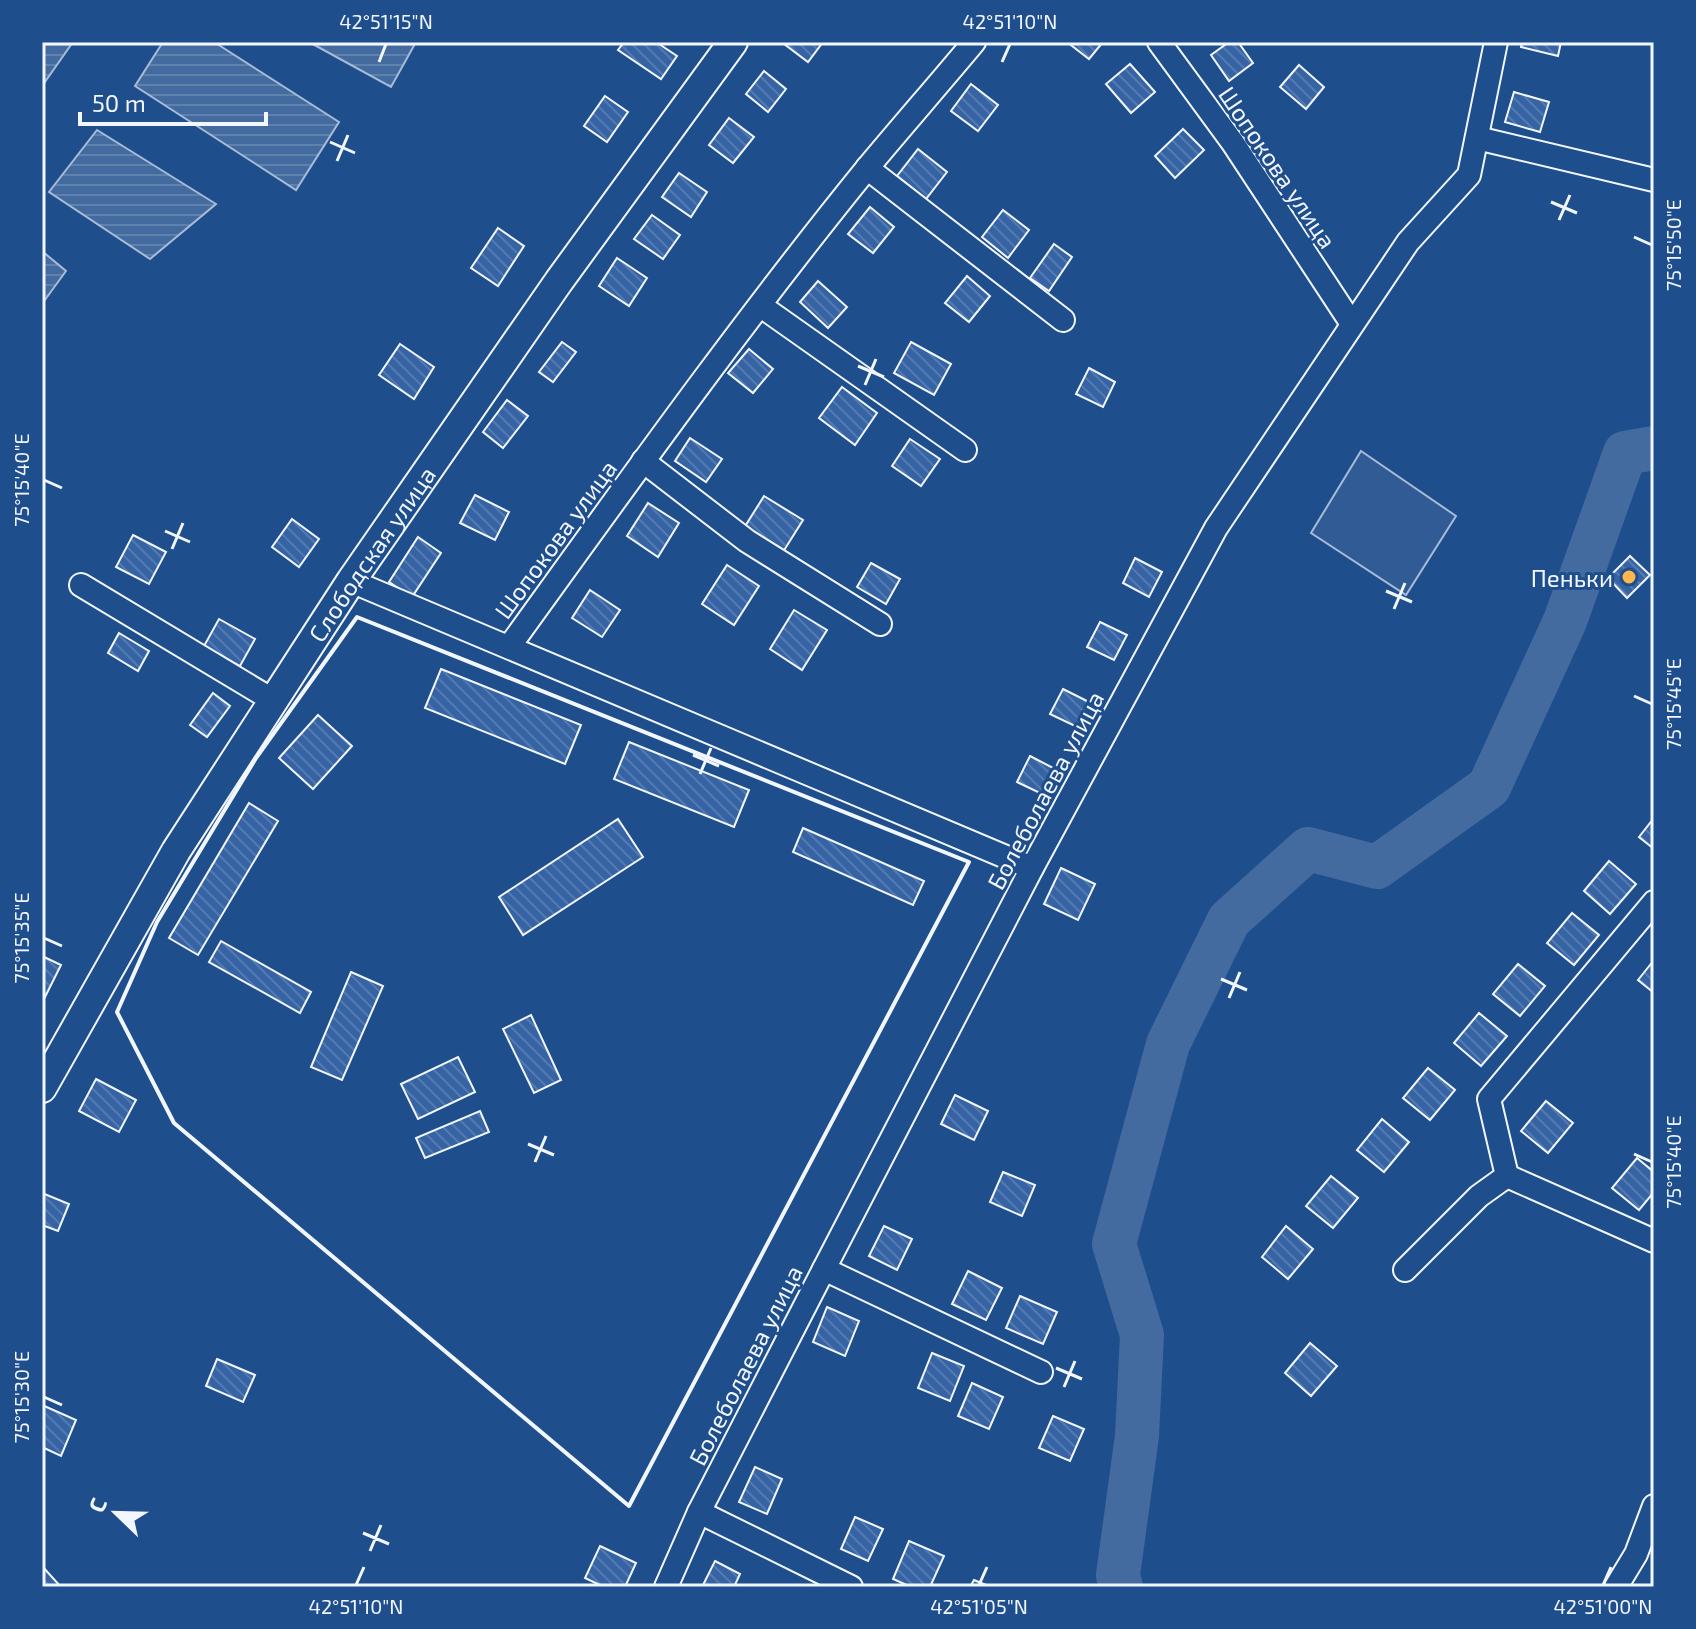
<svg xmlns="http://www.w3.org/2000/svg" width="1696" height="1629" font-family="'Exo 2',sans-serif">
	<defs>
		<pattern id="water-rules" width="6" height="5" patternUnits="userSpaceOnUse" patternTransform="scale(2)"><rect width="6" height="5" fill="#446ba0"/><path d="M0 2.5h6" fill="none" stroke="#5f81ae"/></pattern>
		<pattern id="building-back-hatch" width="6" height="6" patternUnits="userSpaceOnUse" patternTransform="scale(2)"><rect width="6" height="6" fill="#3563a3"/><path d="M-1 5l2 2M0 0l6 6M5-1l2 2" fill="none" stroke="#537ab1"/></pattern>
	</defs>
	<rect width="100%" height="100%" fill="#1f4e8c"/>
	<polygon fill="#305b95" stroke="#a8bbd7" stroke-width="2" points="1361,451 1456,516 1406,595 1311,533"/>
	<g fill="url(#water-rules)" stroke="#a8bbd7" stroke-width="2">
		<polygon points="42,42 73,42 42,86"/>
		<polygon points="163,42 214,42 339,122 296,190 135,86"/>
		<polygon points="309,42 416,42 391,87"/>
		<polygon points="97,130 216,204 150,259 49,192"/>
		<polygon points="42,251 66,271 42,304"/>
	</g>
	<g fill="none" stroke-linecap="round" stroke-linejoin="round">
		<polyline stroke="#446ba0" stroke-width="44" points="1121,1587 1118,1575 1137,1436 1142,1335 1114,1244 1168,1044 1229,920 1308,849 1377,867 1489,787 1565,621 1625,453 1654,448"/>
	</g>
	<g fill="url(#building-back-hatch)" stroke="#f2f6ff" stroke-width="2">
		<polygon points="624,42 656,42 677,56 661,79 618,50"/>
		<polygon points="785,42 823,42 808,62 784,44"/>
		<polygon points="1067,42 1103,42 1089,59"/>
		<polygon points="1229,42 1238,42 1253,63 1229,81 1211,55"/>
		<polygon points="1522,42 1561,42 1558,56 1521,47"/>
		<polygon points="1130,64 1155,92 1131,113 1106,84"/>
		<polygon points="1299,65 1324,87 1306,109 1280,87"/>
		<polygon points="764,71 786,89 768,112 746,94"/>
		<polygon points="971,84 998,105 978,131 951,111"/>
		<polygon points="1514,92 1549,102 1540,132 1505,122"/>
		<polygon points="605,96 628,112 607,142 584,126"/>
		<polygon points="729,118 754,137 733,163 709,145"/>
		<polygon points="1183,129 1204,150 1175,178 1155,156"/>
		<polygon points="918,149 947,172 926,199 897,176"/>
		<polygon points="679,173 707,192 691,217 662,197"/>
		<polygon points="870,207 894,227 873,253 848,234"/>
		<polygon points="1003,210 1029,230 1008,258 982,237"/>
		<polygon points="652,215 680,235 663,259 634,239"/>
		<polygon points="498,228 524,246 498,286 471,268"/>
		<polygon points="1054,244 1072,257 1049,291 1030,278"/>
		<polygon points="617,258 647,278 629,306 599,286"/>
		<polygon points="967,276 990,296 969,322 945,303"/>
		<polygon points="818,281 847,307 828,328 800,302"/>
		<polygon points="562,342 576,352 553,382 539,372"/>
		<polygon points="911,342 951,364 934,395 894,373"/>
		<polygon points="400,344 434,367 414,399 379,375"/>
		<polygon points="749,349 773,369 753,393 728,373"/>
		<polygon points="1089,368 1115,382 1103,407 1076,394"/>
		<polygon points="842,387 877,413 855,445 819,418"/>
		<polygon points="507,400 528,416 503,448 483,432"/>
		<polygon points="690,438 722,459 706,482 675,461"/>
		<polygon points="910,439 940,459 921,486 892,466"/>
		<polygon points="475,495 509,512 495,540 460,523"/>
		<polygon points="764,496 803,520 783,552 744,528"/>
		<polygon points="648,503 679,523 658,557 627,536"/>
		<polygon points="292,519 319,539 299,567 272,547"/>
		<polygon points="133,535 166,552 149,584 116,567"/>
		<polygon points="418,537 441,553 412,597 389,582"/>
		<polygon points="1630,556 1650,575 1627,598 1608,578"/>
		<polygon points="1135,558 1162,572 1149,597 1123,583"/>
		<polygon points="871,563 900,579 886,604 857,587"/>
		<polygon points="727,565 759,586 734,625 702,604"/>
		<polygon points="590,590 620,610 602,637 572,618"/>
		<polygon points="794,610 827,630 802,670 770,649"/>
		<polygon points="219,619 255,639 240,666 204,646"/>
		<polygon points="1100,622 1127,635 1114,660 1087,647"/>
		<polygon points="119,633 149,651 138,671 108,653"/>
		<polygon points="441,669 581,725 565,764 425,708"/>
		<polygon points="1063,689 1089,702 1077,727 1050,714"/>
		<polygon points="213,693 230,706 207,737 190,725"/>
		<polygon points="318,715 352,746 313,789 279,758"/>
		<polygon points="629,742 749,790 734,827 614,779"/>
		<polygon points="1030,756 1057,770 1044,795 1017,782"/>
		<polygon points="249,803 278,821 198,955 169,938"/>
		<polygon points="1654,818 1654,849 1639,837"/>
		<polygon points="618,819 643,857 523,935 499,897"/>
		<polygon points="803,828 924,881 913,905 793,852"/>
		<polygon points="1609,861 1636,884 1610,914 1584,891"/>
		<polygon points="1061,868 1095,884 1078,920 1044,904"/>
		<polygon points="1572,913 1599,935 1574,965 1547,943"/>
		<polygon points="221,941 311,992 300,1013 209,962"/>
		<polygon points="42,956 61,965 42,1003"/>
		<polygon points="1654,960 1654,993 1638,980"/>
		<polygon points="1518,964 1545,986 1520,1016 1493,994"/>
		<polygon points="351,972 383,986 342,1080 311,1067"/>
		<polygon points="1479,1013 1507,1036 1481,1066 1454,1043"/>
		<polygon points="531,1015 561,1080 534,1093 503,1029"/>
		<polygon points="458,1057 475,1092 418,1119 401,1084"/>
		<polygon points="1428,1068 1455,1090 1430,1120 1403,1098"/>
		<polygon points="96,1079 136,1100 119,1132 79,1111"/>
		<polygon points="955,1095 988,1111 974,1140 941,1124"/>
		<polygon points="1546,1101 1573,1123 1548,1153 1521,1131"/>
		<polygon points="480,1111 489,1132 425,1158 416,1138"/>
		<polygon points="1382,1119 1409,1142 1384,1172 1357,1150"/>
		<polygon points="1637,1158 1654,1172 1654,1192 1639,1210 1612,1188"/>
		<polygon points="1003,1172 1035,1185 1022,1216 990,1202"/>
		<polygon points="1331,1176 1358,1198 1333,1228 1306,1206"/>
		<polygon points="42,1193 69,1204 58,1231 42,1225"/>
		<polygon points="884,1226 912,1239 897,1270 869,1256"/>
		<polygon points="1286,1226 1313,1249 1288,1279 1262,1257"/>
		<polygon points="968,1271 1002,1288 986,1320 952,1304"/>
		<polygon points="1020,1296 1057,1312 1043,1344 1006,1328"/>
		<polygon points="827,1307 859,1321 845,1356 813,1342"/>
		<polygon points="1310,1343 1337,1366 1311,1396 1285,1373"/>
		<polygon points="932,1353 964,1366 950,1401 918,1388"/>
		<polygon points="217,1359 255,1375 243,1402 206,1386"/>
		<polygon points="972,1383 1003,1397 989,1429 958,1416"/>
		<polygon points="42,1405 76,1420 61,1456 42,1447"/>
		<polygon points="1053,1416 1084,1429 1070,1461 1039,1448"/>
		<polygon points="755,1467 782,1479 767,1514 739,1502"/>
		<polygon points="855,1517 883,1529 868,1561 841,1549"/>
		<polygon points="909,1541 944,1556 930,1587 911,1587 893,1579"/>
		<polygon points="600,1546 636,1563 625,1587 604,1587 585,1578"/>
		<polygon points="715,1561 740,1574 734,1587 702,1587"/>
		<polygon points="42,1566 61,1587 42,1587"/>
		<polygon points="974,1580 991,1587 970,1587"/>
	</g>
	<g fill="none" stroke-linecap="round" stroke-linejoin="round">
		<g stroke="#f2f6ff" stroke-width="26">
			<g id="minor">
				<polyline points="1159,42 1233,143 1352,324"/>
				<polyline points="1477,138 1654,180"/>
				<polyline points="867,168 1063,320"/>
				<polyline points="761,306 965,450"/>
				<polyline points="643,461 747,541 880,624"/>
				<polyline points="351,581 1032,868"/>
				<polyline points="81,585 274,701"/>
				<path d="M509,647C626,485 742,322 868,167C903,125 939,84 974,42"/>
				<polyline points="1507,1176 1654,1241"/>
				<polyline points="824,1269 1041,1372"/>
				<polyline points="1405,1270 1479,1196 1507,1176 1489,1099 1654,902"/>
				<polyline points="699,1512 851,1587"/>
				<polyline points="666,1587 699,1512 824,1269 1032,868 1216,528 1408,242 1469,175 1496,42"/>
				<polyline points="1616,1587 1636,1554 1654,1506"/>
			</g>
		</g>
		<g stroke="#f2f6ff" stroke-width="32">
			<g id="tertiary">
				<path id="s1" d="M42,1088L176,851L351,581L559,281L733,42"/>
			</g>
		</g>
		<use href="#minor" stroke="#1f4e8c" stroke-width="22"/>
		<use href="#tertiary" stroke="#1f4e8c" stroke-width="28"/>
		<polygon stroke="#f2f6ff" stroke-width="4" points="357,617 969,862 629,1506 174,1123 117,1012 157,922 256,758"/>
	</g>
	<path fill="none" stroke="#f2f6ff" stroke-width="3" d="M379,62L386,44M1002,62L1010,44M330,142L355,153M337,161L348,135M1551,202L1577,213M1559,220L1570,195M1634,237L1652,245M858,366L884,377M865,385L876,359M44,480L62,488M165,531L190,542M172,549L183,523M1386,591L1412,602M1394,609L1405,583M1634,696L1652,704M693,755L719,766M700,774L711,748M44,938L62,946M1221,979L1247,990M1229,998L1240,972M528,1144L554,1155M1634,1154L1652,1162M535,1162L546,1136M1056,1368L1082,1379M1064,1387L1075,1361M44,1397L62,1405M363,1533L389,1544M370,1551L381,1525M356,1585L364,1567M979,1585L987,1567M1603,1585L1611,1567"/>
	<circle fill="#ffb74d" stroke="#1f4e8c" stroke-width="3" cx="1629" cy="577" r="8"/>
	<g text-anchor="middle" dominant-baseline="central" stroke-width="6" stroke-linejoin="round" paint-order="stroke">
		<g font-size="24" fill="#f2f6ff" stroke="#1f4e8c">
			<text transform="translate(1278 167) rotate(56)">Шопокова улица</text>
			<text transform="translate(555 539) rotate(-54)">Шопокова улица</text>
			<text stroke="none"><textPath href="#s1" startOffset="628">Слободская улица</textPath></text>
			<text transform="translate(1045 790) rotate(-62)">Болеболаева улица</text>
			<text transform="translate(745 1365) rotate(-63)">Болеболаева улица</text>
		</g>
		<g font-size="24" fill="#f2f6ff" stroke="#1f4e8c" text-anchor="end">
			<text x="1613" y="577">Пеньки</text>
		</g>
	</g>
	<rect width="1696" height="1629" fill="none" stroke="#1f4e8c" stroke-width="88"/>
	<g transform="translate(116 1513) rotate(293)" stroke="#1f4e8c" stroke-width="6" paint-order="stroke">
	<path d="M0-6L14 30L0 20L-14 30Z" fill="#f2f6ff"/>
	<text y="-12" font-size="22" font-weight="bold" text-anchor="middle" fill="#f2f6ff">С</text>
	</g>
	<path d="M80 112v12h186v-12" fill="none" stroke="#f2f6ff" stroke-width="4"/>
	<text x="92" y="112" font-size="24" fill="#f2f6ff" stroke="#1f4e8c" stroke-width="6" paint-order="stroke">50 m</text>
	<rect x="44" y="44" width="1608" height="1541" fill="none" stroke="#f2f6ff" stroke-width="3"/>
	<g font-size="20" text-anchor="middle" fill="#f2f6ff">
		<text x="386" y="29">42°51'15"N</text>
		<text x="1010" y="29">42°51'10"N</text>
		<text transform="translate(1674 245) rotate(-90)" y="7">75°15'50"E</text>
		<text transform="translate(22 480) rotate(-90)" y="7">75°15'40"E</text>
		<text transform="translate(1674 704) rotate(-90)" y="7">75°15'45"E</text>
		<text transform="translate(22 938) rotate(-90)" y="7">75°15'35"E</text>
		<text transform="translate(1674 1162) rotate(-90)" y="7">75°15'40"E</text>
		<text transform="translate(22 1397) rotate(-90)" y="7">75°15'30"E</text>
		<text x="356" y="1614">42°51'10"N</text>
		<text x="979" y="1614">42°51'05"N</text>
		<text x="1603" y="1614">42°51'00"N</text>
	</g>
</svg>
